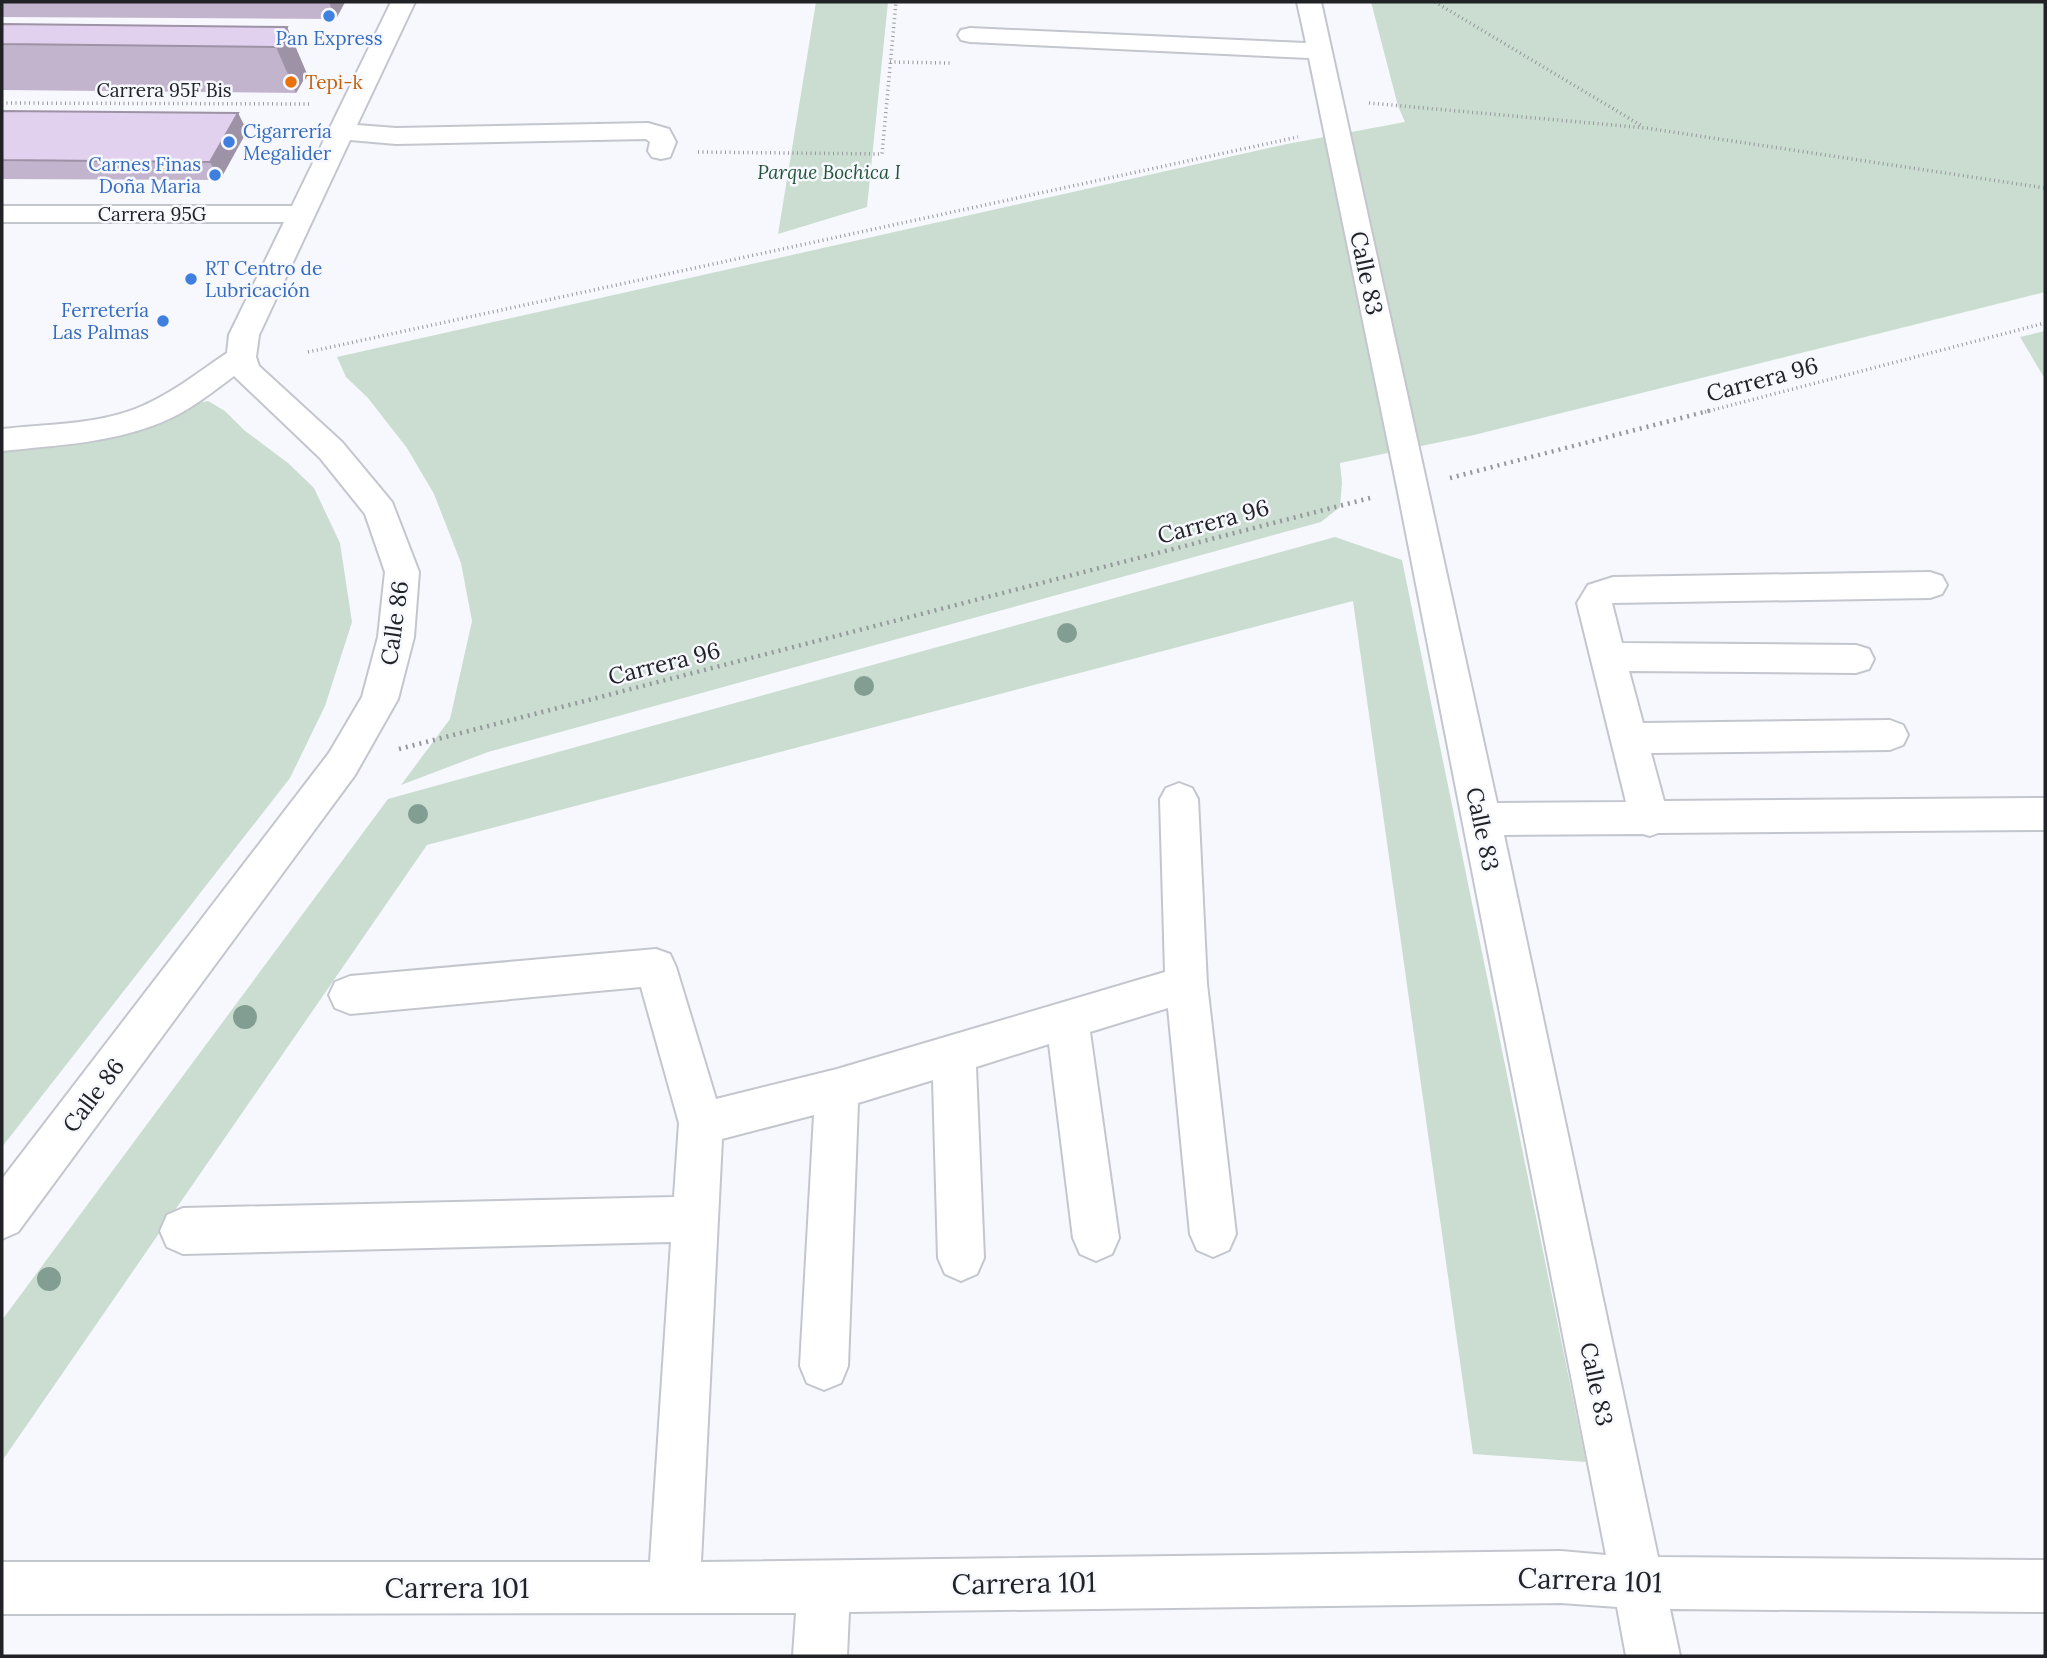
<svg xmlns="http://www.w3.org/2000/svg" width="2047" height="1658" font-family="Lora,serif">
	<rect width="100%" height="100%" fill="#f6f8fe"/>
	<g fill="#caddd0">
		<polygon points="816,2 888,2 867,207 778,234"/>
		<polygon points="1371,2 2045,2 2045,292 1474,435 1340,463 1342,483 1340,507 1321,522 488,752 401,785 450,719 472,621 461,563 434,494 407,448 368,398 346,377 337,357 1287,144 1405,122 1398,106"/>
		<polygon points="2045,331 2045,379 2020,337"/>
		<polygon points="208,401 225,411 244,430 288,463 314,488 340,543 352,622 325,706 290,778 2,1147 2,442"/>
		<polygon points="1335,537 1402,560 1586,1462 1473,1454 1353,601 427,845 2,1461 2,1320 388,799"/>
	</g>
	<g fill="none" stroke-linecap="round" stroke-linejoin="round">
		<g stroke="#c4c6ce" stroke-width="4">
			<g id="minor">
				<path d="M391,2H415L357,125L396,128L648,123L669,129L676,142L670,157L661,159L652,157L648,151L650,142L646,139L396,144L350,140L259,335L256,357L259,366L342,442L392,502L419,572L414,637L398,699L355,775L18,1232L2,1239V1179L329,753L362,697L378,637L385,572L365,514L320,458L234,376C214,391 194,407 171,418C119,443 58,445 2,451V429C46,424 93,425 135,409C169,396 197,373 227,353L229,335L284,222H2V206H292Z"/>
				<polygon points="1297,2 1321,2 1497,803 1626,802 1577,603 1588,585 1613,577 1930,572 1942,576 1947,585 1942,594 1930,598 1612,603 1622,643 1856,645 1869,649 1874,659 1869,669 1856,673 1629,671 1643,723 1890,720 1903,725 1908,735 1903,745 1890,750 1651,753 1664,801 2045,798 2045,830 1658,833 1650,836 1643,834 1504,835 1658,1557 2045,1560 2045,1612 1670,1609 1680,1656 1626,1656 1617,1607 1561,1603 849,1612 847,1656 793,1656 796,1613 2,1614 2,1562 650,1562 671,1242 183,1254 167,1247 160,1231 167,1215 183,1208 674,1197 679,1123 641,987 350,1014 335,1008 329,995 335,982 350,976 656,949 670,954 676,967 716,1099 837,1069 1165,972 1160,799 1166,788 1179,783 1192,788 1198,799 1207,984 1236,1234 1229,1250 1213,1257 1197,1250 1190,1234 1168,1008 1090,1032 1119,1238 1112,1254 1096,1261 1080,1254 1073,1238 1049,1044 976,1067 984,1258 977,1274 961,1281 945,1274 938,1258 933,1080 858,1103 848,1366 841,1383 824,1390 807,1383 800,1366 814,1115 722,1139 701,1562 1561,1551 1606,1555 1397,487 1309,58 970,42 961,40 958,35 961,30 970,28 1306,43"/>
			</g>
		</g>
		<g stroke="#96989d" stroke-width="3.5" stroke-dasharray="1 3.5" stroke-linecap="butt">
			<polyline points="1435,2 1642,126"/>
			<polyline points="890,62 951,63"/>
			<polyline points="2,103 312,104"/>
			<polyline points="1369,103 1646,128 2045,188"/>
			<polyline points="698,152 882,154 896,2"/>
			<polyline points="308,352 1298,137"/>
			<polyline points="1705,412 2045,323"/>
		</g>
		<g stroke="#96989d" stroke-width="4.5" stroke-dasharray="2 5" stroke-linecap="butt">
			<polyline points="1450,478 1712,410"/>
			<polyline points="399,749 1374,497"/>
		</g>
		<use href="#minor" fill="#fff" fill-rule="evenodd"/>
	</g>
	<g fill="#829e92">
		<circle cx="1067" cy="633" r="10"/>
		<circle cx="864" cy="686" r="10"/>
		<circle cx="418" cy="814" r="10"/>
		<circle cx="245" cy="1017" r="12"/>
		<circle cx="49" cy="1279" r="12"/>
	</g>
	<g fill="#c2b4cd">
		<polygon points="2,2 345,2 336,19 2,17"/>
		<polygon points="2,24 287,27 307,74 296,93 2,90"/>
		<polygon points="2,111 238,113 247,131 220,180 2,179"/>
	</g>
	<g fill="#9e92a7">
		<polygon points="329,2 345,2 336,19"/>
		<polygon points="287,27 307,74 296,93 276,47"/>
		<polygon points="238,113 247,131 220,180 210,162"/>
	</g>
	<g fill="#e2d1ee" stroke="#9e92a7" stroke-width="2">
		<polygon points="2,24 287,27 276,47 2,44"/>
		<polygon points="2,111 238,113 210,162 2,160"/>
	</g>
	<g fill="#3f7fe0" stroke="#f6f8fe" stroke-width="2.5">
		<circle cx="329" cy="16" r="7"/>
		<circle cx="229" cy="142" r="7"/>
		<circle cx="215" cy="175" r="7"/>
		<circle cx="191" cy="279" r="7"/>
		<circle cx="163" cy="321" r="7"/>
	</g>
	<circle fill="#e8710a" stroke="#f6f8fe" stroke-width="2.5" cx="291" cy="82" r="7"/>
	<g text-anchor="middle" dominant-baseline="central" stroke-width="5" stroke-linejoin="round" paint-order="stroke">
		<g font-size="19" fill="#366cbe" stroke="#f6f8fe" text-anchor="start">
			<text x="329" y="38" text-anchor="middle">Pan Express</text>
			<text x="243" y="131">Cigarrería<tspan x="243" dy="22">Megalider</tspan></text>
			<text x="201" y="164" text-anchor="end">Carnes Finas<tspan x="201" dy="22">Doña Maria</tspan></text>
			<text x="205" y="268">RT Centro de<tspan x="205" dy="22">Lubricación</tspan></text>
			<text x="149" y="310" text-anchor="end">Ferretería<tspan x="149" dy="22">Las Palmas</tspan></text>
		</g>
		<g font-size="19" fill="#c56008" stroke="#f6f8fe" text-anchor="start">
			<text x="305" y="82">Tepi-k</text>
		</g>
		<g font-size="19" fill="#212225" stroke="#f6f8fe">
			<text x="164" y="90">Carrera 95F Bis</text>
			<text x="152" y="214">Carrera 95G</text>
		</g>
		<g font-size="19" font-style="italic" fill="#245539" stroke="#f6f8fe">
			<text x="829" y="172">Parque Bochica I</text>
		</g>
		<g font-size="23" fill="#212225" stroke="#f6f8fe">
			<text transform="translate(1367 273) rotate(78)">Calle 83</text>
			<text transform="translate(1762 379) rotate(-15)">Carrera 96</text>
			<text transform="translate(1213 521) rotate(-15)">Carrera 96</text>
			<text transform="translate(394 623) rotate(-82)">Calle 86</text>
			<text transform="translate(664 663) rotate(-14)">Carrera 96</text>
			<text transform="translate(1483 829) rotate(78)">Calle 83</text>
			<text transform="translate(93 1095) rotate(-53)">Calle 86</text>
			<text transform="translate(1597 1384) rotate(78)">Calle 83</text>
		</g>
		<g font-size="28" fill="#212225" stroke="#f6f8fe">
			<text transform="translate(1590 1580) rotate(2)">Carrera 101</text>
			<text transform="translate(1024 1583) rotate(-1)">Carrera 101</text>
			<text x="457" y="1588">Carrera 101</text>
		</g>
	</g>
	<rect width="2047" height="1658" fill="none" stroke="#212225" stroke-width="7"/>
</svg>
